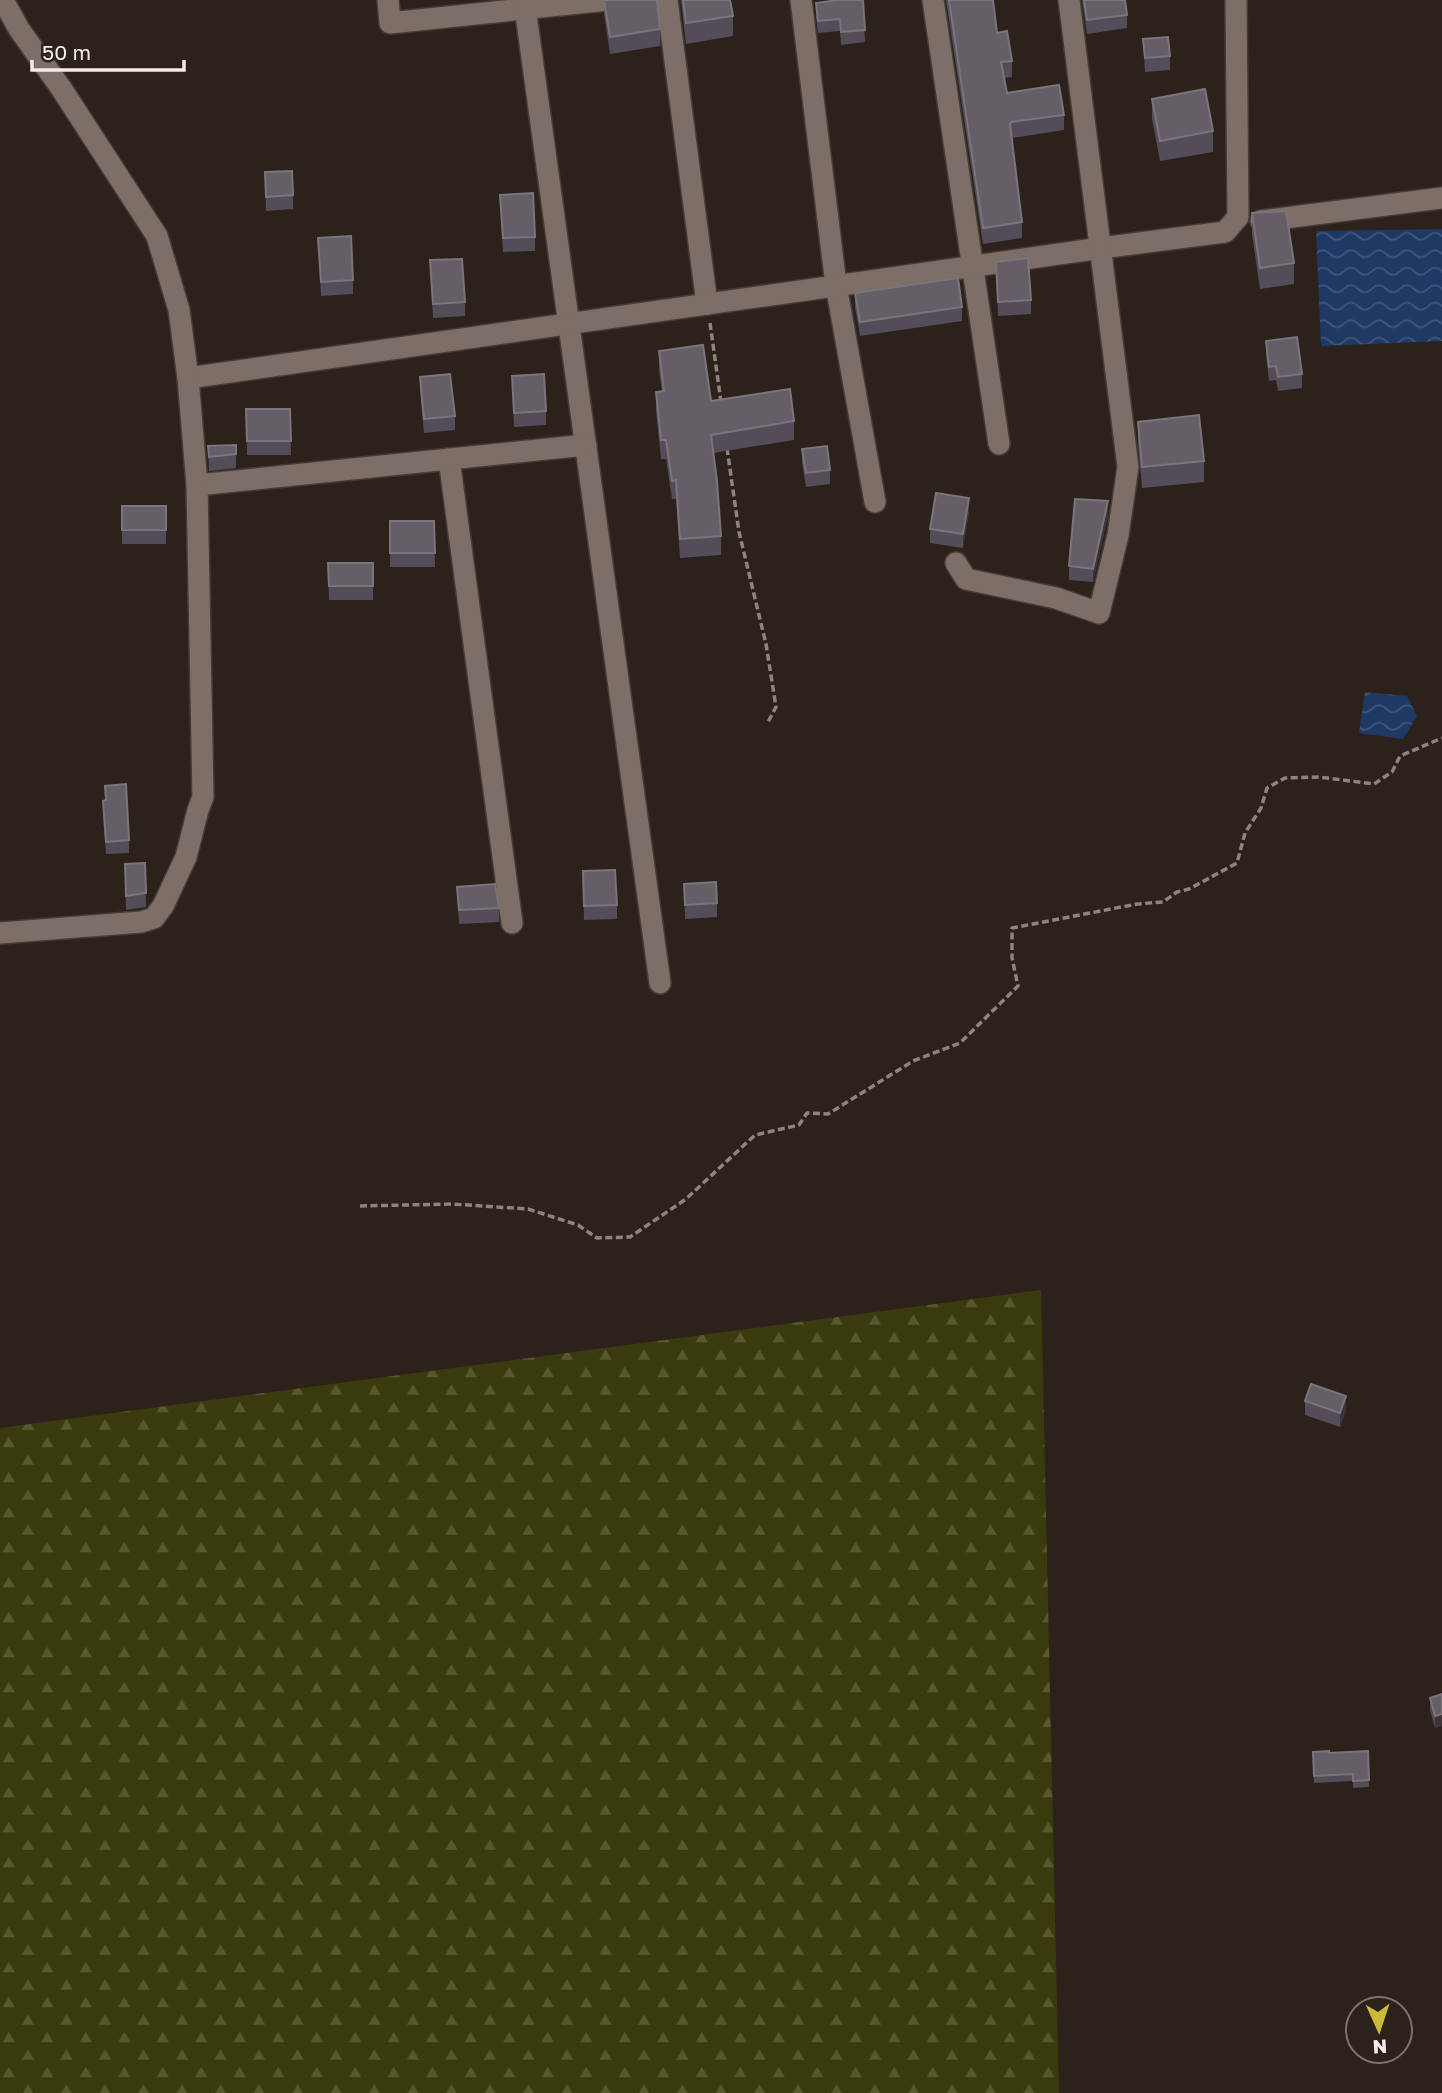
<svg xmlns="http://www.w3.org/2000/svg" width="1442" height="2093" font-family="'Golos Text',sans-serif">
	<defs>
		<pattern id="forest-firs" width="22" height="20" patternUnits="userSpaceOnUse" patternTransform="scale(1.75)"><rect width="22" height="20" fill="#3a3b0c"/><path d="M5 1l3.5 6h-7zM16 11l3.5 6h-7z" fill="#57582f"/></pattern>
		<pattern id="water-waves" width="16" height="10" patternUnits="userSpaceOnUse" patternTransform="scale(1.75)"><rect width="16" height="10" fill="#1f3965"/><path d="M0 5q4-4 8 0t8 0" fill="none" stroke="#40567b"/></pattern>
	</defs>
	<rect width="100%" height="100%" fill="#2c211b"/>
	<polygon fill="url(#forest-firs)" points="1041,1290 1059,2093 0,2093 0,1428"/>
	<g fill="url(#water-waves)">
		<polygon points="1442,229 1442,341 1321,346 1316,231"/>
		<polygon points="1365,692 1407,696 1417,716 1403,739 1359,733"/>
	</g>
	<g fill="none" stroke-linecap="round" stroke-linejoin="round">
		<g stroke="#453c38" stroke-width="24">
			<g id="minor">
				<polyline points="388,0 390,23 608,0"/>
				<polyline points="524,0 660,983"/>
				<polyline points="667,0 707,304"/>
				<polyline points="801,0 836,285 875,502"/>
				<polyline points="933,0 999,444"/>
				<polyline points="1261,221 1442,198"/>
				<polyline points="188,378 1101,248 1225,232 1238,217 1236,0"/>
				<polyline points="449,459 512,923"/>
				<polyline points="197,485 586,445"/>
				<polyline points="956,563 966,579 1056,598 1099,613 1118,535 1128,467 1069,0"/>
				<polyline points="0,933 141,922 154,918 163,906 186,857 198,810 203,797 197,485 188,378 179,310 157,236 61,88 19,29 3,0"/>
			</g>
		</g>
		<g stroke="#8e847f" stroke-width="3.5" stroke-dasharray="7 3.5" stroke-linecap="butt">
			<polyline points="710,323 721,402"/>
			<polyline points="727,448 739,532 766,644 776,707 768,722"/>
			<polyline points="360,1206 452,1204 528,1209 578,1225 597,1238 630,1237 686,1199 755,1135 799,1125 807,1113 828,1114 913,1061 960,1043 1018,986 1012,958 1012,928 1137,904 1163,902 1177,892 1189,889 1237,863 1245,833 1261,808 1267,788 1285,778 1319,777 1374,784 1392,772 1400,756 1442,738"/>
		</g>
		<use href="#minor" stroke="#7d6e68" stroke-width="21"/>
	</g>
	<g fill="#524d58">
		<polygon points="604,0 660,29 660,46 610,54 604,14"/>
		<polygon points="681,0 730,0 733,16 733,36 686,44"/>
		<polygon points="837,0 863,0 865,42 841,45 840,31 818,33 816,16 816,3"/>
		<polygon points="946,0 993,0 997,33 1012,61 1012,77 1004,78 1007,93 1064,115 1064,130 1012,138 1022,222 1022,238 983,244"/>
		<polygon points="1082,0 1125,0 1127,15 1127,28 1087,34"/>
		<polygon points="1143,39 1170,56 1170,70 1145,72"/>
		<polygon points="1152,99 1213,131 1213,152 1160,161 1152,119"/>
		<polygon points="265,172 293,195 293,209 266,211"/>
		<polygon points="500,195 535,237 535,251 503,252"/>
		<polygon points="1252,213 1294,263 1294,284 1260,289 1252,234"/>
		<polygon points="318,238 353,280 353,294 321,296"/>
		<polygon points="430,260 465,302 465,316 433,318"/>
		<polygon points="996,262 1031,300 1031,314 998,316"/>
		<polygon points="855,293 962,307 962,321 860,336 855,307"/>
		<polygon points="1266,341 1302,374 1302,388 1278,391 1276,380 1269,381 1266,355"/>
		<polygon points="659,351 711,401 794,421 794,440 713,453 721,536 721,555 680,558 676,499 672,499 666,459 661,459 656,411 656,392 662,392 659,370"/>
		<polygon points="512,376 546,411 546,425 514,427"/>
		<polygon points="420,377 455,416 455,430 424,433 420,391"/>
		<polygon points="246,409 290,409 291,455 247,455"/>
		<polygon points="1138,422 1204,461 1204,482 1142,488 1138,443"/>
		<polygon points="236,445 236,468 209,471 208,446"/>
		<polygon points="802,449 830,470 830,484 806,487 802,463"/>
		<rect x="122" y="506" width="44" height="38"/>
		<polygon points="969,512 963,548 930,543 930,529"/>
		<polygon points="1108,515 1093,582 1069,580 1069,566"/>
		<polygon points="390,521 434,521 435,567 390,567"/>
		<polygon points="328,563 373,563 373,600 329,600"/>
		<polygon points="105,786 129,840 129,853 106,854 103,813 103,801 106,800"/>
		<polygon points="145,863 146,907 126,910 125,864"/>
		<polygon points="583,871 617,905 617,919 584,920"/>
		<polygon points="684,884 717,903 717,917 685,919"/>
		<polygon points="457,887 499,908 499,922 459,924"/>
		<polygon points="1305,1401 1346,1410 1340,1427 1305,1415"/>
		<polygon points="1442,1694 1442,1726 1435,1728 1430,1710 1430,1698"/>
		<polygon points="1368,1751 1369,1787 1353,1788 1353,1781 1314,1783 1313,1752 1329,1753"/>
	</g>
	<g fill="#3c3439">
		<polygon points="969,498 969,512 963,548 963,534"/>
		<polygon points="1108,501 1108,515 1093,582 1093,569"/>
		<polygon points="1346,1396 1346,1410 1340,1427 1340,1413"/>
		<polygon points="1442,1714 1442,1726 1435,1728 1435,1716"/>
	</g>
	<g fill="#645e67" stroke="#7a747c" stroke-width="2">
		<polygon points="604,0 657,0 660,29 610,37"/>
		<polygon points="683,0 730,0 733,16 686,23"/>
		<polygon points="838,0 863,0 865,30 841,32 840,19 818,21 816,3"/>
		<polygon points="949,0 993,0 997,33 1007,31 1012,61 1001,62 1007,93 1059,85 1064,115 1011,122 1010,124 1022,222 983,228"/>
		<polygon points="1084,0 1125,0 1127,15 1087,20"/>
		<polygon points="1168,37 1170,56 1145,58 1143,39"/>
		<polygon points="1205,89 1213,131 1160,141 1152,99"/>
		<polygon points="292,171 293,195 266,197 265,172"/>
		<polygon points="533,193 535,237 503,238 500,195"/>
		<polygon points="1286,211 1294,263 1260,268 1252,213"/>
		<polygon points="351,236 353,280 321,282 318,238"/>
		<polygon points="1028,258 1031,300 998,302 996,262"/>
		<polygon points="462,259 465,302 433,304 430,260"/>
		<polygon points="958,278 962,307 860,322 855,293"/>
		<polygon points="1297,337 1302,374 1278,377 1276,366 1269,367 1266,341"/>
		<polygon points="703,345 711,401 790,389 794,421 711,435 717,481 721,536 680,539 676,480 672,481 666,440 661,440 656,392 664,391 659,351"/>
		<polygon points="450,374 455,416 424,419 420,377"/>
		<polygon points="544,374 546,411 514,413 512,376"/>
		<polygon points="246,409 290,409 291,441 247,441"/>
		<polygon points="1199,415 1204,461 1142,467 1138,422"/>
		<polygon points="236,445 236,454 209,457 208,446"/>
		<polygon points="827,446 830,470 806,473 802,449"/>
		<polygon points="936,493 969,498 963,534 930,529"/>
		<polygon points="1075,499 1108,501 1093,569 1069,566"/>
		<rect x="122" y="506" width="44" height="24"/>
		<polygon points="390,521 434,521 435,553 390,553"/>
		<polygon points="328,563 373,563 373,586 329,586"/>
		<polygon points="126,784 129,840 106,842 103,801 106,800 105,786"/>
		<polygon points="145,863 146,893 126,896 125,864"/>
		<polygon points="615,870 617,905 584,906 583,871"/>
		<polygon points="716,882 717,903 685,905 684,884"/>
		<polygon points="495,884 499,908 459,910 457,887"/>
		<polygon points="1311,1384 1346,1396 1340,1413 1305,1401"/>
		<polygon points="1442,1694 1442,1714 1435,1716 1430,1698"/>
		<polygon points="1329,1751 1329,1753 1368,1751 1369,1780 1353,1781 1353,1774 1314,1776 1313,1752"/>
	</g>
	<g transform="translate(1379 2030) rotate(177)"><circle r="33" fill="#2c211b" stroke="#7c726d" stroke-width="2"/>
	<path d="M0-5L12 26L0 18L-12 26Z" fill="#cbba39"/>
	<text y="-10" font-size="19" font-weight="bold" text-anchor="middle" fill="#f4ece8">N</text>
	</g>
	<path d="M32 60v10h152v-10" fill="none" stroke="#f4ece8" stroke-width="3.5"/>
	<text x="42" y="60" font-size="21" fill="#f4ece8" stroke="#2c211b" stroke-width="5" paint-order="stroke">50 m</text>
</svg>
